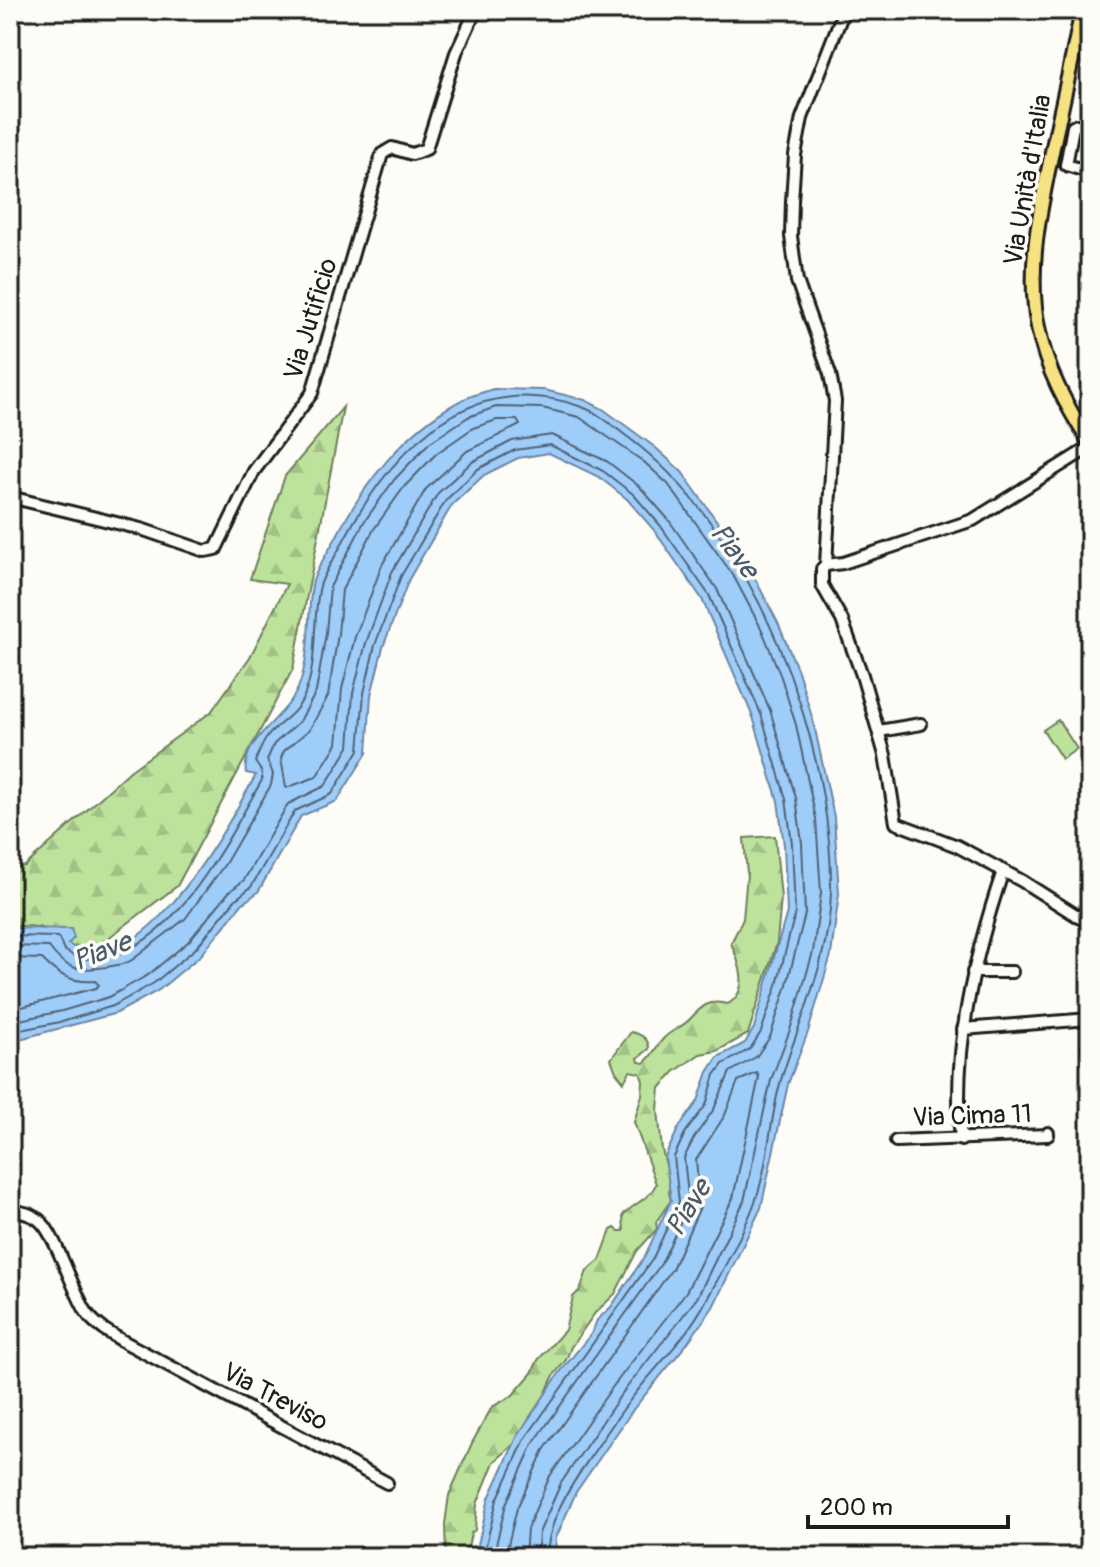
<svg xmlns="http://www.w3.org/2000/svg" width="1100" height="1567" font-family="Pangolin,sans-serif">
	<defs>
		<pattern id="forest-firs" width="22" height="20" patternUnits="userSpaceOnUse" patternTransform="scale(2)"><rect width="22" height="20" fill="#bde29c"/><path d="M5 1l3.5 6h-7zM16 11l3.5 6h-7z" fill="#a2c186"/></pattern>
	</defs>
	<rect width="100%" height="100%" fill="#fdfcf7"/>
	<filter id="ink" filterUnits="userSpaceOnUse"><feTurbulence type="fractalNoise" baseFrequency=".0125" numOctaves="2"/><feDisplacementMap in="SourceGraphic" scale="16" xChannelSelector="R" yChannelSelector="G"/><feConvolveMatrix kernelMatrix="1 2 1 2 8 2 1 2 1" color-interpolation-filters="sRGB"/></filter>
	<g filter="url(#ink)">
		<g fill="url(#forest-firs)" stroke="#6c7f5c" stroke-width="2">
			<path d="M343,407L293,669L177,886L99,945L72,947C54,927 36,925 10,926V869L25,866L130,771L211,712L250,657L287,584L250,579L285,476Z"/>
			<path d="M775,836L781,898L777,942L748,1034L717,1051L700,1054L674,1072L660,1088L658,1110L662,1150L671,1183L669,1193L671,1200L656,1222L657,1229L637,1251L615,1294L595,1313L571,1347L566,1360L554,1375L543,1399L530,1417L523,1436L494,1462L477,1504L475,1530L471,1533L466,1557H446L445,1524L449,1495L472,1443L492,1407L512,1396L532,1373L538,1360L565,1330L573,1297L580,1290L587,1271L600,1260L611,1230L615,1228L619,1231H624L623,1215C634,1203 650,1199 656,1184L634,1122L642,1095L643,1081L640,1073L630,1071L624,1082L616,1072L611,1059L631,1032C641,1034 649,1038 649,1049L638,1058L639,1062L644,1063C653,1056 656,1046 664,1038C671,1030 683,1027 690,1019C702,1006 709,999 728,1004C751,990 739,962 731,943L743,919L747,874L744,838Z"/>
		</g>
		<polygon fill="#bde29c" stroke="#6c7f5c" stroke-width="2" points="1058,720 1077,749 1062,759 1043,730"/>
		<path fill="#9fcdfa" stroke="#6b86a1" stroke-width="2" d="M493,389L544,390L585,400L603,409L656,448L682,472L748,565L778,623L798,671L813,720L834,817L839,894L831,955L808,1032L788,1084L761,1208L713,1307L686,1345L635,1407L576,1492L556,1538L555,1557H475L489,1498L518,1435L560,1372L592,1333L597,1320L611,1307L645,1256L671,1200L665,1157L678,1129L698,1101L708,1072L718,1057L745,1043L754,1028L787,912L784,845L778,801L753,717L702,599L654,530L627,499L599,477L549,453L518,458L484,475L452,505L409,579L383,647L371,695L367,753L337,801L301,816L258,892L242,904L201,955L159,990L117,1013L16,1040L10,1039V928L71,929L74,938L68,944C143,989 227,825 256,775L246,773C241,739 286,718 298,688C311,658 307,617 312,585C315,570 327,554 334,541C362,486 403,432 458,402C469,396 482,393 493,389Z"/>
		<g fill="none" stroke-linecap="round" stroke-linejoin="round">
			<g stroke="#506375" stroke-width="2">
				<polygon points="497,420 517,420 520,425 467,451 426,489 382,565 355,637 342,689 337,744 316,777 286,788 281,758 284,751 310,729 328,696 338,634 342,590 374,529 404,487 437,453 473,428"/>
				<path d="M10,936L58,937L64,950C79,960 86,960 104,957C176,946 228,839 262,780V772L255,762C258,755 262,744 267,737C282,719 299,715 307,688C318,655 312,619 320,586C323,575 331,563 337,553C361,506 390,461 433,428C476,395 530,388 582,407C599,413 614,427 629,438C753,530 833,739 831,892C830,958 800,1018 781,1080C769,1121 769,1167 753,1207C741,1238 723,1270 707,1299C687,1338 654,1368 628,1403C615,1420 603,1439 591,1456C570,1487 548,1519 547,1557"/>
				<path d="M10,946L49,947C66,971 79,971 106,967C116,965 124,965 132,960L185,919L225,864L271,785L273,774L267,760L274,744L300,721L316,692L326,633L330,587L364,522L394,480L429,443L468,417L496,407L542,408L579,417L644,462L668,484L733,575L762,630L781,677L796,725L816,819L821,893L813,952L791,1027L771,1080L744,1201L697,1298L620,1396L561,1483L539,1533L537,1557"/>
				<path d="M10,958L42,959C57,975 73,983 95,981L99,985L96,988L10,1010"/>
				<polyline points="10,1022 62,1011 109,997 148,975 188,942 229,892 244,880 288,804 325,786 349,747 353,693 366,643 392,572 438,493 472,462 512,441 552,435 608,462 640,487 668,519 717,589 770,710 796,798 802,843 805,914 786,988 770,1037 756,1057 730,1072 714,1109 694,1138 684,1158 689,1204 661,1264 533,1444 506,1504 493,1557"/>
				<polyline points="10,1032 65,1021 113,1006 154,983 195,949 236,899 251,887 295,811 332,794 359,750 364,693 375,645 401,576 446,500 478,469 515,450 550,445 603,471 633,494 660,525 709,595 761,714 786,799 792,844 795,913 777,985 761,1032 750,1049 723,1064 715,1075 706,1105 685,1133 674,1157 679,1202 652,1260 525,1439 497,1500 483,1557"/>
				<polyline points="505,1557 517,1508 544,1450 672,1269 700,1207 696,1160 725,1115 738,1081 757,1073 759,1077 733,1198 686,1292 611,1389 550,1476 527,1529 525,1557"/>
			</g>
			<g stroke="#1c1c1c" stroke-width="16">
				<g id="minor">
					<polyline points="1088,58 1090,58"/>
					<polyline points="1090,127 1077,125 1073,127 1066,165 1090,172"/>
					<polyline points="1090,252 1090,254"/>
					<polyline points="1090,447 973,520 843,563 826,565 822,569 822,585 842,620 862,675 885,755 896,823 957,846 1022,881 1090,924"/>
					<polyline points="10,497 141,529 205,551 216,549 254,471 312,393 382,154 392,148 412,154 426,149 456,53 476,10"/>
					<polyline points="826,565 835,401 830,374 797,281 791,236 792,201 795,155 802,118 844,10"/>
					<polyline points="879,731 921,724"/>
					<polyline points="973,972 1012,972"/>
					<polyline points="963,1029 1090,1019"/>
					<polyline points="1088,1047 1090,1047"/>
					<path d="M961,1140C952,1048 974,957 1003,871"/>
					<polyline points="896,1141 1048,1135 1048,1133"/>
					<path d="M10,1210C20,1212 31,1213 39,1220C55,1232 73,1292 87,1313C95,1325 109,1333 121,1340L387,1483"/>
				</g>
			</g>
			<g stroke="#1c1c1c" stroke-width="18">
				<path id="major" d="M1082,10C1073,56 1063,101 1053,147C1041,206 1026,267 1038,327C1046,370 1067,407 1090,443"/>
			</g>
			<use href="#minor" stroke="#fdfcf7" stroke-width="10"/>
			<use href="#major" stroke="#f7e281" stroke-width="12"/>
		</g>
	</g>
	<g text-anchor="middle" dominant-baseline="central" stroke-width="7" stroke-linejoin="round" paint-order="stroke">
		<g font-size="26" fill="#1c1c1c" stroke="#fdfcf7">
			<text transform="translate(1028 180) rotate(-80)">Via Unità d'Italia</text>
			<text transform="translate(311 319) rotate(-73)">Via Jutificio</text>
			<text transform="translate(972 1116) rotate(-2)">Via Cima 11</text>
			<text transform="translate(275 1397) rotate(28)">Via Treviso</text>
		</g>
		<g font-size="28" font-style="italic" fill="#4a5a6a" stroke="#fdfcf7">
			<text transform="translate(734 551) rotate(53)">Piave</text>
			<text transform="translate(102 952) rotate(-22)">Piave</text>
			<text transform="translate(689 1208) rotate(-58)">Piave</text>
		</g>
	</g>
	<rect width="1100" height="1567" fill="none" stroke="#fdfcf7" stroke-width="40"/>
	<rect x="20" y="20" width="1060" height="1527" fill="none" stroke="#1c1c1c" stroke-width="3" filter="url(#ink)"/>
	<path d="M808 1515v12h200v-12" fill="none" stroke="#1c1c1c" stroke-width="4"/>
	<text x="820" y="1515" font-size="24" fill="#1c1c1c" stroke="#fdfcf7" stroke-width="6" paint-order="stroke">200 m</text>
</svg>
